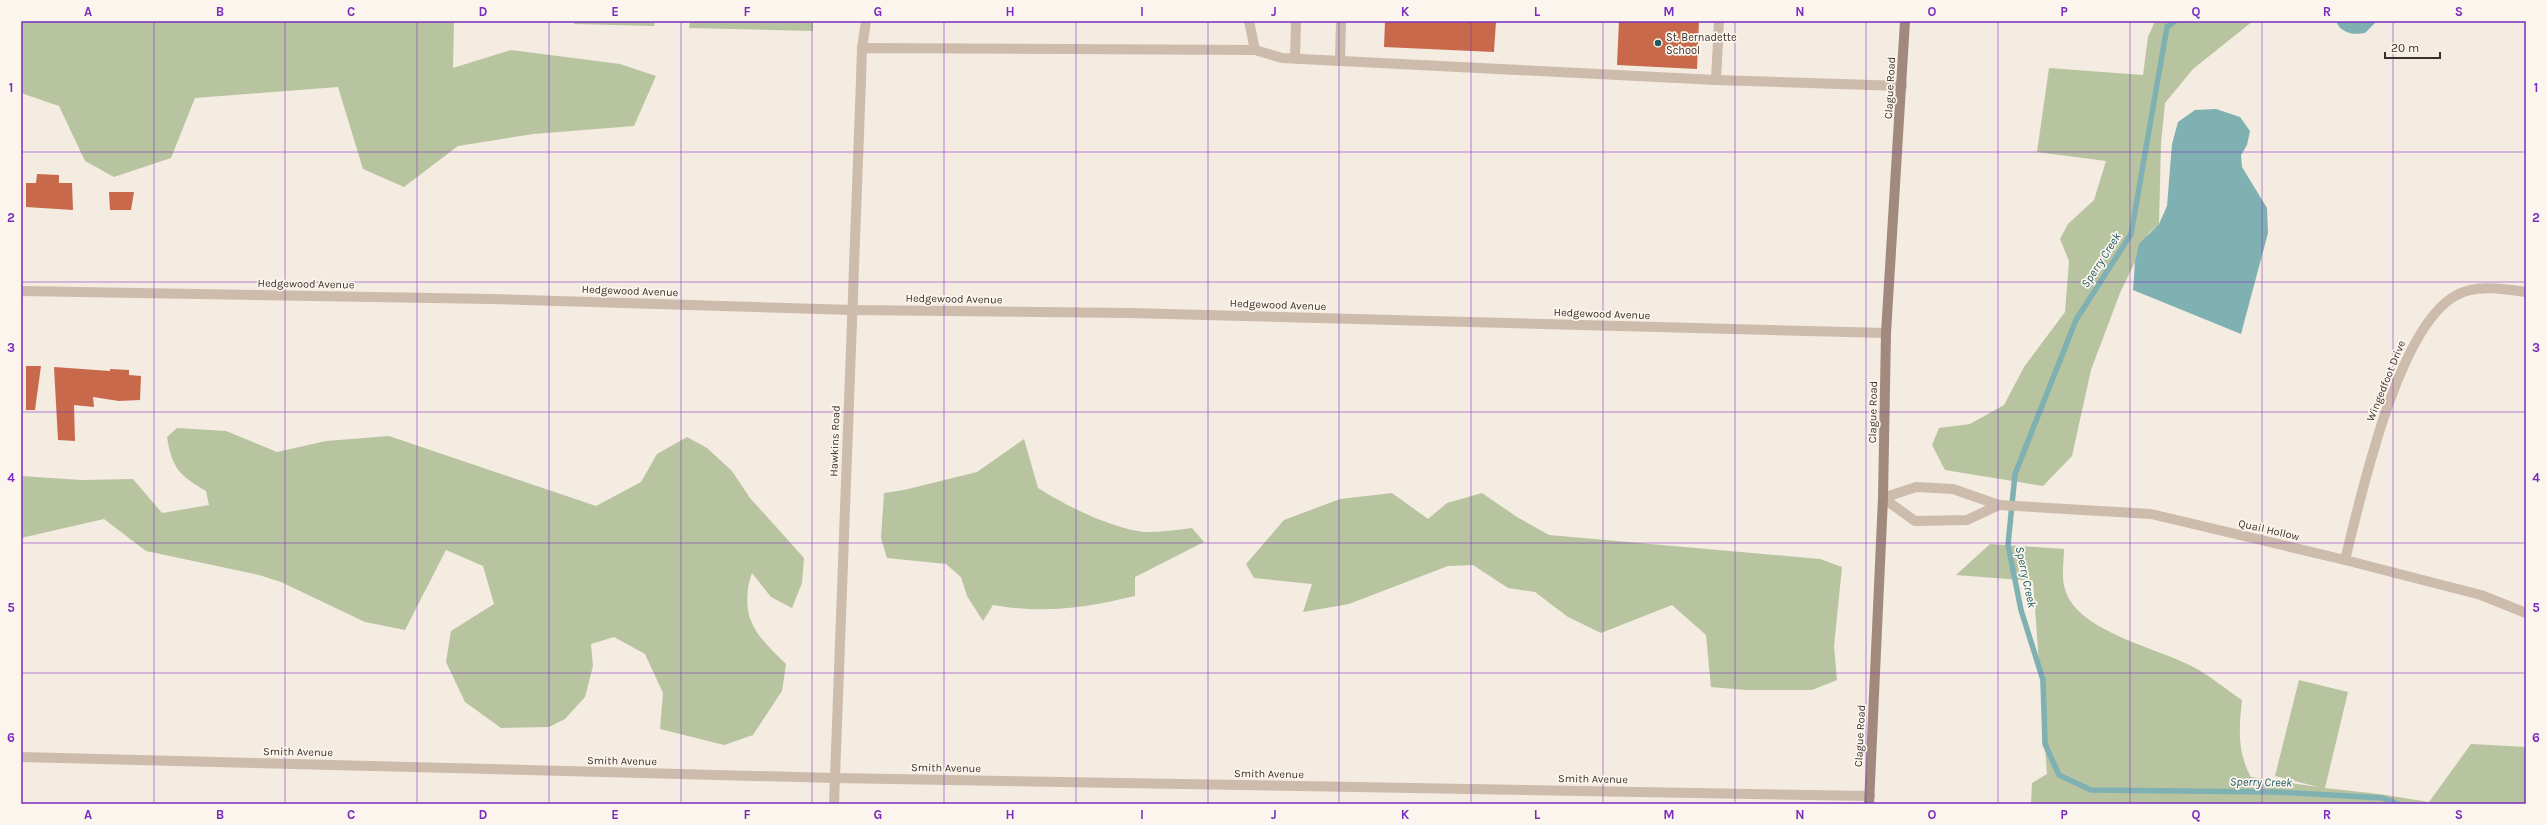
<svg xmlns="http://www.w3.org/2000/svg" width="2547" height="825" font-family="Karla,sans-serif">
	<rect width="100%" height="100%" fill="#f4ebe1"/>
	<g fill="#b8c4a0">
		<polygon points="21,21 454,21 453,68 511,50 620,64 656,76 634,126 533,134 458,146 404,187 363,169 338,87 195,98 171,158 114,177 85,161 59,106 21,93"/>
		<polygon points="574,21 655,21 654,26 574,24"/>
		<polygon points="690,21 813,21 813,31 689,28"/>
		<polygon points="2155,21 2253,21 2193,69 2165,103 2161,143 2159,224 2149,233 2120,293 2091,370 2072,456 2043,486 1945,470 1932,445 1939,428 1970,424 2004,405 2024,367 2065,312 2069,261 2060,239 2068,224 2094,200 2106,161 2037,152 2049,68 2143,75 2148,37"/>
		<path d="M177,428L226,431L277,452L326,441L389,436L596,506L641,482L657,454L687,437L707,448L732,471L750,498L804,558L802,583L792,608L771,597L752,573C747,585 745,608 751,621C757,637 774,652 786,664L782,691L753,735L724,745L660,729L663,693L645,654L614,637L591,644L593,666L585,697L565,719L549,727L501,728L465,702L446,662L451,631L494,604L483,566L446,550L405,630L365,622L281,582L259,575L146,551L104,519L21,538V476L81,480L133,479L162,513L209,505L206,491C179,475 172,468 167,437Z"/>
		<path d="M1024,439L1038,488C1064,505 1115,530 1146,532C1161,532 1177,530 1192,528L1204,542L1135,577V596C1084,608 1046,614 993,605L983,621L967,596L961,577L946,564L887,558L881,538L884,493L904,490L977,472Z"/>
		<polygon points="1392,493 1428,519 1447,503 1482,493 1517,517 1549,535 1820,559 1842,567 1834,646 1837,680 1812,690 1746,690 1711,687 1706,635 1672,605 1601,633 1568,617 1535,592 1508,588 1473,565 1448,566 1349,604 1303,612 1312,584 1254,578 1246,564 1284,520 1340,499"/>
		<path d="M1990,544L2064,549C2064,561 2061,577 2065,589C2077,633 2161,648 2197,669C2213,678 2227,690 2242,700C2239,728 2237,752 2251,777L2318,787L2275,776L2299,680L2348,692L2325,788L2379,794L2429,802L2471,744L2526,747V804H2031L2032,783L2047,774L2033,581L1956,575Z"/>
	</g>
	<g fill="#7fb0b2">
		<path d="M2336,21H2377L2365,33C2354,35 2341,34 2336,21Z"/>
		<polygon points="2216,109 2240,117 2250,131 2247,145 2241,155 2242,167 2267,208 2268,233 2241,334 2133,290 2135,262 2139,244 2159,224 2167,206 2172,144 2178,122 2195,110"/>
	</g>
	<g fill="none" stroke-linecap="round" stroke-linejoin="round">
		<polyline stroke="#7fb0b2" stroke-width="5.5" points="2175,21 2167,27 2131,234 2076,320 2015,474 2008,545 2021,610 2043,680 2045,744 2059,775 2091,790 2275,792 2383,798 2398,804"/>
	</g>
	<g fill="#c8694b">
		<polygon points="1385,21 1496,21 1494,52 1384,47"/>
		<polygon points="1619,21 1699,21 1697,69 1617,65"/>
		<polygon points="37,174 59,175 59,183 72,183 73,210 26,207 26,183 36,183"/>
		<polygon points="109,192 134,192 131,210 110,210"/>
		<polygon points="26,366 41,366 35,410 26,410"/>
		<polygon points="54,367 110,371 110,369 129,370 129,375 141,376 140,400 119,401 93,397 94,407 74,405 75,441 58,440"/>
	</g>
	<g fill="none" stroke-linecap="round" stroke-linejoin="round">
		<g stroke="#cdbbac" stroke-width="10">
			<polyline points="1249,21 1255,50"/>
			<polyline points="862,48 866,21"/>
			<polyline points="1295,58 1296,21"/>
			<polyline points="1340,60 1341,21"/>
			<polyline points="861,80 862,48 1255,50 1282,58 1716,80 1902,86"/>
			<polyline points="1716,80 1719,21"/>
		</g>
		<g stroke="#cdbbac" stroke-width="10">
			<polyline points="21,291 491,299 852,310 1130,313 1886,333"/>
			<polyline points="1883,498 1916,487 1953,489 1999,505 2151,514 2345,560 2481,595 2526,613"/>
			<polyline points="1883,498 1915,521 1967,520 1999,505"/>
			<path d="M2345,560C2361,496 2397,329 2455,296C2475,284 2504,289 2526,292"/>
			<polyline points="21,757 835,778 1870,796"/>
			<polyline points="834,804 861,80"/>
		</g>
		<polyline stroke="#a18a7d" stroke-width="10" points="1869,804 1883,498 1886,333 1905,21"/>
	</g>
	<path fill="none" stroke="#7b2cbf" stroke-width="1" stroke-opacity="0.55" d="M154,21V804M285,21V804M417,21V804M549,21V804M681,21V804M812,21V804M944,21V804M1076,21V804M1208,21V804M1339,21V804M1471,21V804M1603,21V804M1735,21V804M1866,21V804M1998,21V804M2130,21V804M2262,21V804M2393,21V804M21,152H2526M21,282H2526M21,412H2526M21,543H2526M21,673H2526"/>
	<circle fill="#1f5a5e" stroke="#fbf5ee" stroke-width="1.5" cx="1658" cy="43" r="4"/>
	<g text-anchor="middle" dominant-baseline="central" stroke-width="3.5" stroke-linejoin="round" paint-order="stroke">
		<g font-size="11" fill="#3b302b" stroke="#fbf5ee" text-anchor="start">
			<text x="1666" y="37">St. Bernadette<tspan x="1666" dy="13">School</tspan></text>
		</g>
		<g font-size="11" fill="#3b302b" stroke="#fbf5ee">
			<text transform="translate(1890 88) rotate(-87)">Clague Road</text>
			<text transform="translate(306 284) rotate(1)">Hedgewood Avenue</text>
			<text transform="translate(630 291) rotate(2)">Hedgewood Avenue</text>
			<text transform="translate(954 299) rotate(1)">Hedgewood Avenue</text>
			<text transform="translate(1278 305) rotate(2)">Hedgewood Avenue</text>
			<text transform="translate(1602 314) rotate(2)">Hedgewood Avenue</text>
			<text transform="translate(2386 381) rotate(-68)">Wingedfoot Drive</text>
			<text transform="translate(1873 412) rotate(-89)">Clague Road</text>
			<text transform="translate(835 441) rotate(-88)">Hawkins Road</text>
			<text transform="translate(2269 530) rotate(13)">Quail Hollow</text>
			<text transform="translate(1860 736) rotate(-87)">Clague Road</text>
			<text transform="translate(298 752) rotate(1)">Smith Avenue</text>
			<text transform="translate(622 761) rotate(1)">Smith Avenue</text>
			<text transform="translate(946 768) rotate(1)">Smith Avenue</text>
			<text transform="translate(1269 774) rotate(1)">Smith Avenue</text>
			<text transform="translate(1593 779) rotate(1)">Smith Avenue</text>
		</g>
		<g font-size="12" font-style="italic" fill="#1f5a5e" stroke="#fbf5ee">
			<text transform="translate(2101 260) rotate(-57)">Sperry Creek</text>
			<text transform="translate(2026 577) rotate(78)">Sperry Creek</text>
			<text transform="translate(2261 782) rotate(1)">Sperry Creek</text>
		</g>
	</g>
	<rect width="2547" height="825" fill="none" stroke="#fbf5ee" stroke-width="44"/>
	<path d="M2385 52v6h55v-6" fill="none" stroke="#3b302b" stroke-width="2"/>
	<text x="2391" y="52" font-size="12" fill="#3b302b" stroke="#fbf5ee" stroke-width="3" paint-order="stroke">20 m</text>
	<rect x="22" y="22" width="2503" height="781" fill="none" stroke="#7b2cbf" stroke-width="1.5"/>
	<g font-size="13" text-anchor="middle" font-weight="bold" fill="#7b2cbf">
		<text x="88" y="16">A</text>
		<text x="220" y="16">B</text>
		<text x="351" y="16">C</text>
		<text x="483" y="16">D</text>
		<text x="615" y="16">E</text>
		<text x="747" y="16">F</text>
		<text x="878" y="16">G</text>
		<text x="1010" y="16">H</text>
		<text x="1142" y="16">I</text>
		<text x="1274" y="16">J</text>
		<text x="1405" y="16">K</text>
		<text x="1537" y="16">L</text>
		<text x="1669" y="16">M</text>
		<text x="1800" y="16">N</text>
		<text x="1932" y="16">O</text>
		<text x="2064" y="16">P</text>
		<text x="2196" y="16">Q</text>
		<text x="2327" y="16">R</text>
		<text x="2459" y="16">S</text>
		<text x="11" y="92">1</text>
		<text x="2536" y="92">1</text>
		<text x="11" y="222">2</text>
		<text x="2536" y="222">2</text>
		<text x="11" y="352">3</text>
		<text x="2536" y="352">3</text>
		<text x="11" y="482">4</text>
		<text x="2536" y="482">4</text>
		<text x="11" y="612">5</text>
		<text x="2536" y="612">5</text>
		<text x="11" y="742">6</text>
		<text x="2536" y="742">6</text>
		<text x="88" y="819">A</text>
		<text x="220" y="819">B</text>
		<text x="351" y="819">C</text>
		<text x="483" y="819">D</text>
		<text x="615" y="819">E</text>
		<text x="747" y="819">F</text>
		<text x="878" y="819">G</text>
		<text x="1010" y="819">H</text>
		<text x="1142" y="819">I</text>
		<text x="1274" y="819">J</text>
		<text x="1405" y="819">K</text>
		<text x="1537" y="819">L</text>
		<text x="1669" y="819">M</text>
		<text x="1800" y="819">N</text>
		<text x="1932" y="819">O</text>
		<text x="2064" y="819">P</text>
		<text x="2196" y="819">Q</text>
		<text x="2327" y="819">R</text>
		<text x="2459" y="819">S</text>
	</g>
</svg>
